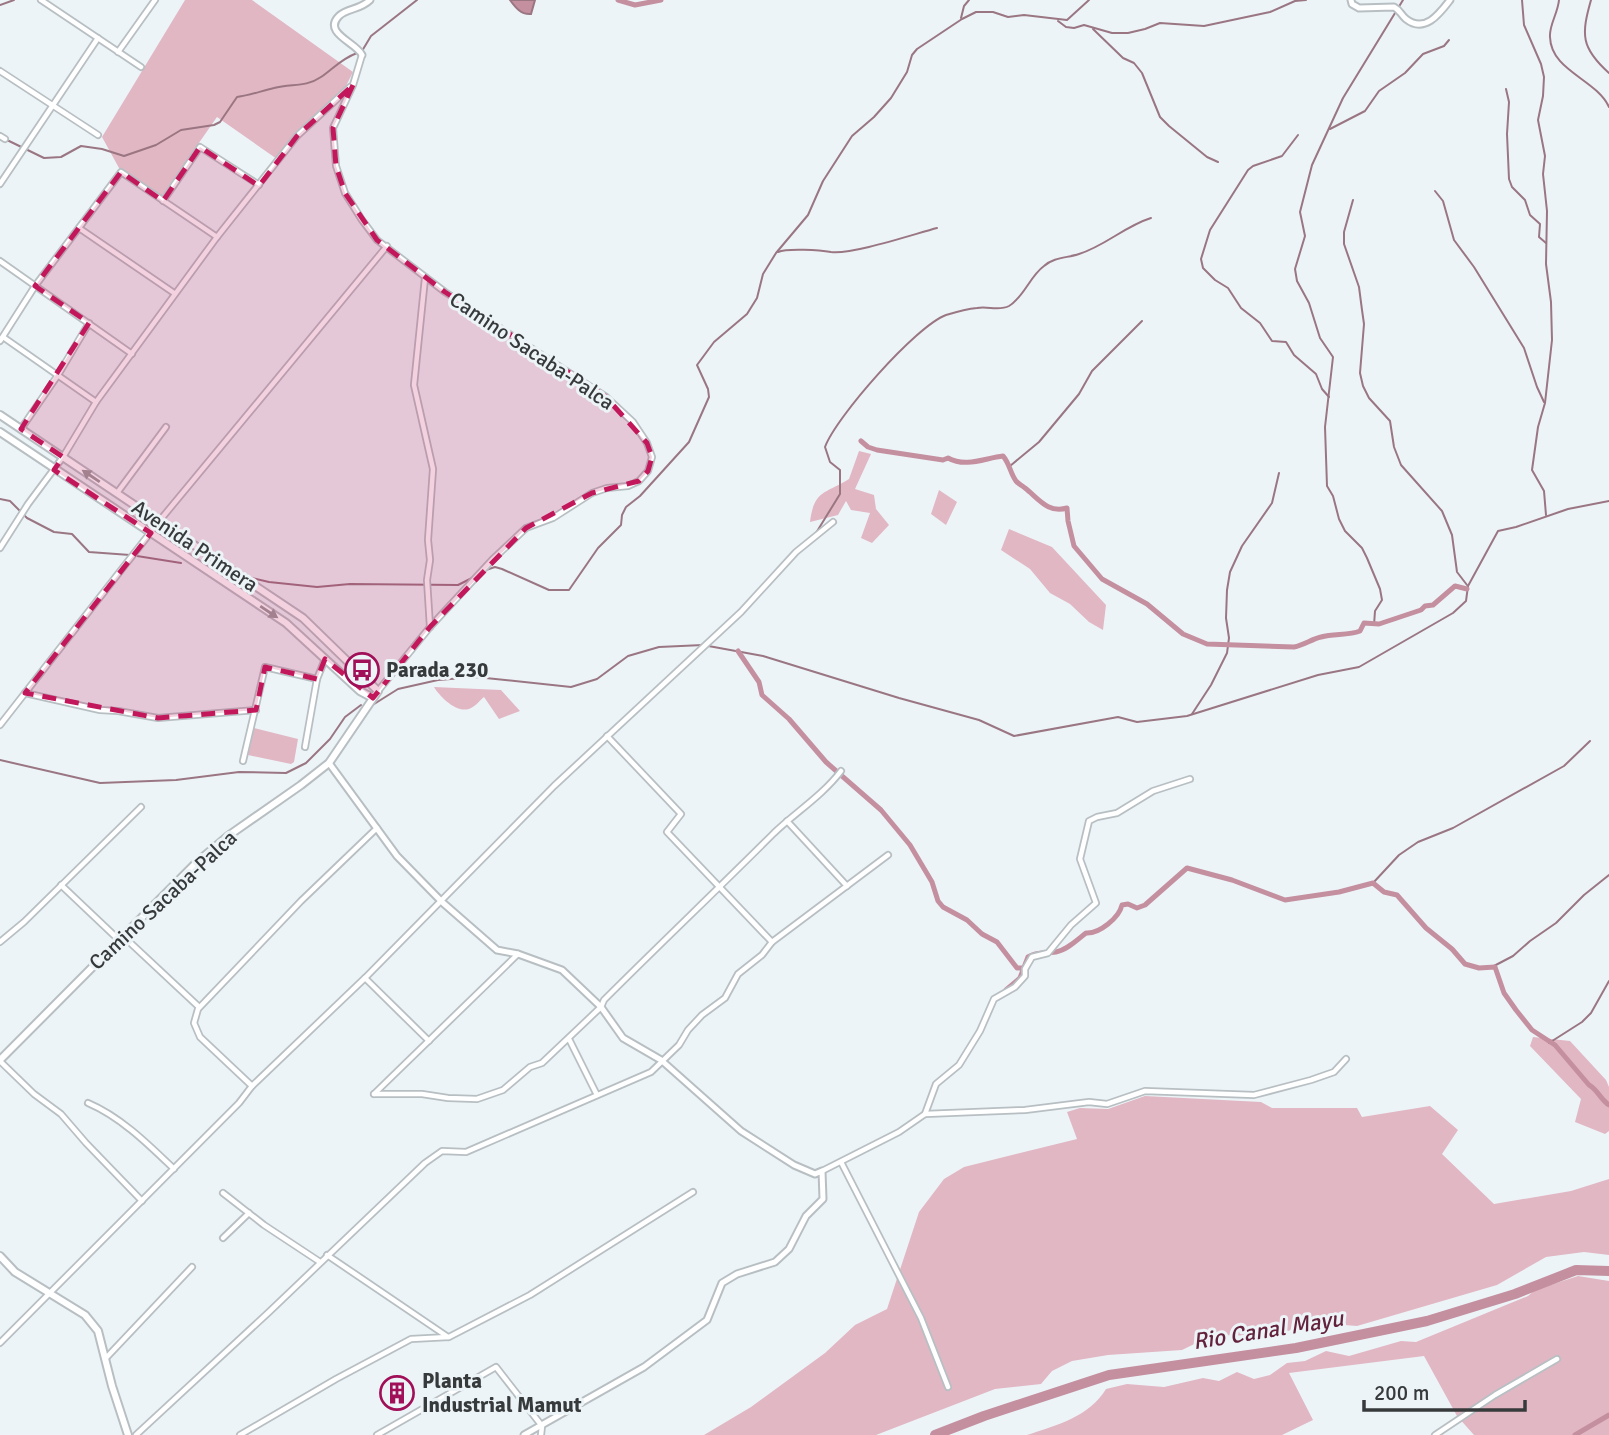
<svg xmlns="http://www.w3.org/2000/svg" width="1609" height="1435" font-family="Signika,sans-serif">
	<rect width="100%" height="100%" fill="#edf4f8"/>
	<g fill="#e1b7c3">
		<polygon points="185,0 252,0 353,72 346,86 294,134 277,159 217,117 162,196 119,168 102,137"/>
		<path d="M859,451L871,454L855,489L874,495L876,509L889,525L872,543L861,538L870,513L851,510L846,501L838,515L810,522C814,490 825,494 849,479Z"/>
		<polygon points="939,490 957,502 946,525 931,514"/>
		<polygon points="1009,529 1052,547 1106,605 1103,630 1089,622 1070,604 1050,593 1030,569 1001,550"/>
		<path d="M434,687L501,690L520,711L499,719L484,697C480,700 476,706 471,708C458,715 440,697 434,687Z"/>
		<polygon points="254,728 298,739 294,762 291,764 248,755"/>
		<polygon points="1533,1037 1570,1041 1606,1080 1609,1087 1609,1131 1605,1134 1575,1122 1581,1099 1530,1046"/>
		<polygon points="1145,1096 1261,1102 1272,1108 1357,1108 1362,1117 1430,1106 1458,1130 1442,1154 1494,1204 1571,1191 1609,1179 1609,1255 1584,1252 1546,1257 1497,1285 1357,1326 1307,1322 1278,1336 1213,1335 1182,1350 1108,1355 1072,1361 1052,1371 1041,1384 995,1389 876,1435 704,1435 751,1407 825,1353 855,1325 887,1309 919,1212 944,1179 964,1167 1077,1139 1067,1112 1080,1108 1108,1109"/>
		<path d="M1578,1276L1609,1281V1435H1474L1457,1416L1424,1356L1289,1373L1313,1420L1282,1435H1027C1057,1425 1089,1417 1106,1389L1127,1384L1164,1387L1203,1378L1219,1381L1237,1372L1254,1379L1270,1375L1287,1363L1305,1361L1326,1351L1349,1356L1401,1341L1416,1342L1528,1296L1535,1290Z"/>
	</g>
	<path fill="#c490a0" stroke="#9a7682" stroke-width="2" d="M510,0H535L531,14C521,15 515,7 510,0Z"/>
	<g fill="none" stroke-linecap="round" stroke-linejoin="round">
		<g stroke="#9a7682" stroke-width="2">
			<polyline points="1522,0 1524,25 1541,64 1544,77 1543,96 1538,120 1545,156 1543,174 1547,211 1546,264 1551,302 1552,340 1545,403 1538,427 1532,470 1544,491 1546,515"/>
			<path d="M1559,0C1558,13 1549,25 1550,37C1551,71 1596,79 1609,107"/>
			<path d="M1591,0C1581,35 1581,48 1609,73"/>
			<polyline points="0,5 14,0"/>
			<polyline points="961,18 964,6 969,0"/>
			<polyline points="1058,21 1066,27 1074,28 1084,25 1112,33 1128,33 1145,29 1160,23 1204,26 1270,12 1295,1 1306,0"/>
			<polyline points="1093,29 1123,58 1134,63 1142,73 1160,117 1169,126 1207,157 1218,162"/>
			<polyline points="362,51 371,36 417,0"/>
			<polyline points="1506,89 1509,102 1507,134 1509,179 1512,187 1525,200 1530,215 1540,224 1539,237 1546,243"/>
			<polyline points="1330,129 1365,111 1379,91 1405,73 1423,54 1444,46 1449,40"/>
			<polyline points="1298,135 1282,156 1253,166 1248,170 1210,230 1201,259 1203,268 1215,280 1228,288 1241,308 1260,323 1272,341 1286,342 1294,355 1316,374 1322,389 1329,397"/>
			<path d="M7,140L44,158L61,157L81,146L102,149L124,156L156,145L181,130L214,125L220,122L237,97C251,95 261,91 274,88C291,83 305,88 321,77C334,68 341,59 357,53"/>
			<polyline points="1435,191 1443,201 1454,240 1474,267 1524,348 1537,387 1544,402"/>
			<polyline points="1353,200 1344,232 1344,244 1359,287 1362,310 1364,324 1360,373 1363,386 1369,398 1390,421 1394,447 1401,465 1442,511 1452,535 1457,572 1467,585"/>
			<path d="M778,252C787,248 820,250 831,252C851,255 914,234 937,228"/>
			<polyline points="1010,466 1039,442 1079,394 1092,371 1142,321"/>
			<polyline points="0,499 10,501 27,518 54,532 72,534 89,552 130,555"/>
			<path d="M816,533L840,494V470L830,462L825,447C836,417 916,326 946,315C956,312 967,309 977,308C987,306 1000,311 1009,306C1024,297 1030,276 1044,266C1054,257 1067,258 1079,254C1105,246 1125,226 1151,218"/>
			<polyline points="137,556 181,563"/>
			<polyline points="486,570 495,567 502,569 549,590 569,590 598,548 621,525 622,515 626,507 640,496 689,442 709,397 708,389 697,365 714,342 747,314 757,298 763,274 776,253 808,215 823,181 852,136 874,117 891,98 907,72 912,55 917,49 962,19 976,12 993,12 1008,17 1024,15 1067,20 1089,0"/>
			<polyline points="248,577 269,582 317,587 350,584 458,585 472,578"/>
			<polyline points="1374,625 1375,611 1382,600 1380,589 1367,558 1362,548 1345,531 1339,519 1333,496 1327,486 1325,427 1333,357 1320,338 1309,303 1297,281 1295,269 1305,236 1300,212 1312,165 1343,98 1403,0"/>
			<polyline points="712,636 741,609"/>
			<polyline points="371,706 398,689 438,680 476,677 571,687 597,679 628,656 659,647 703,645 763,656 899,698 979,720 1014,736 1118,717 1137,722 1187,716 1318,675 1359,667 1453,613 1466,601 1468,586 1498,531 1516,527 1568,509 1609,501"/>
			<polyline points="1192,714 1211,685 1227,653 1229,638 1226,618 1227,590 1230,572 1242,546 1272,503 1279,473"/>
			<polyline points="0,760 100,783 176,780 239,772 286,773 306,763 330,739 345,717 361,705"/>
			<polyline points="1373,883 1399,855 1418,842 1453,828 1564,766 1590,741"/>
			<polyline points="1492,967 1513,956 1530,941 1556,923 1584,895 1609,875"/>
			<polyline points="1549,1043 1582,1022 1591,1013 1609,981"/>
		</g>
		<g stroke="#c490a0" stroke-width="5">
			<polyline points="618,0 635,5 661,0"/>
			<path d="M861,441L868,447L877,450L943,460L948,458C966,468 985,458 1003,456C1010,464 1010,473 1016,481C1018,484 1022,485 1025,488C1038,498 1048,514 1067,508L1068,521L1074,546L1102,579L1147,604L1183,634L1207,644L1294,647C1304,645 1312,639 1321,637C1334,633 1348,636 1360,631L1364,623L1379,624L1421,610L1425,606L1433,605L1455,586L1467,589"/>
			<polyline points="738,651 759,682 762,695 789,719 826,762 881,810 910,845 932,882 938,901 943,907 967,920 982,934 997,942 1017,968 1024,968"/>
			<path d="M1006,990L1020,978L1028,957C1038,951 1045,954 1056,952C1067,950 1077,940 1086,933C1099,934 1119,918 1122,905L1128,904L1137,908L1145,905L1187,868L1232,880L1285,900L1339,892L1373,883L1384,892L1397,895L1426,928L1452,949L1465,964L1479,968L1495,967L1504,993L1516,1010L1532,1030L1555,1045L1589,1085C1597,1089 1601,1100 1609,1105"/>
			<polyline points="1575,1435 1609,1415"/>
		</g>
		<polyline stroke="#c490a0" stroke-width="10" points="935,1435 984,1416 1109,1375 1296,1348 1427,1321 1515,1294 1576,1270 1609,1271"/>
		<g stroke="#b8bfc3" stroke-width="8">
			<g id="minor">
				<polyline points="41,0 141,67"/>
				<polyline points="118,52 155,0"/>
				<polyline points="362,55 353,85 333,128 336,166 345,193 362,220 377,240 445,292 605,396 633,422 647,443 652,457 648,471 639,481 628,486 607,488 592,493 553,518 526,528 492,560 430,627 378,691"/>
				<polyline points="0,71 98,135"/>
				<polyline points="0,136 5,139"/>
				<polyline points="0,184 98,38"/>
				<polyline points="163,201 200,147 259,185"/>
				<polyline points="79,228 174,293"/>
				<polyline points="0,261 132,354"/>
				<polyline points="425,278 414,385 433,469 428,540 430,560 427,580 430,627"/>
				<polyline points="3,337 96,402"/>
				<polyline points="0,341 35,286 121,172 217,237"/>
				<polyline points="21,429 58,375 89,323"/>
				<polyline points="117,493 166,427"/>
				<polyline points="0,548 28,504 63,457 96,402 217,237 297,136 350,87"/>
				<polyline points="25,693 100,710 118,711 158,718 256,710"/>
				<polyline points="0,725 161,519 387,246"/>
				<polyline points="607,736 681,814 667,832 772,942"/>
				<polyline points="305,747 317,679 325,659"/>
				<polyline points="243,761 265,667 317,679"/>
				<polyline points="787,821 847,886"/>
				<polyline points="61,885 119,940"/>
				<polyline points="123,936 199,1007"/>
				<polyline points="0,942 24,922 141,807"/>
				<polyline points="365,978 429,1041"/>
				<polyline points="569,1039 597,1095"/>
				<polyline points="0,1061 34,1094 61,1114 86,1143 142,1201"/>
				<polyline points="252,1086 200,1037 194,1023 198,1009 301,901 377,828"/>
				<path d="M374,1094H422L448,1098L477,1099L503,1090L530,1067L542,1063L601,1007L604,1000C660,944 718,889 774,833C796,812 823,795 841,771"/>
				<polyline points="374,1094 518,954"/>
				<path d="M88,1103C121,1117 149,1145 174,1169"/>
				<polyline points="925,1114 1025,1110 1089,1102 1107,1104 1145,1091 1254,1095 1311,1080 1334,1072 1346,1059"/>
				<polyline points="841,1162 921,1318 948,1387"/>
				<polyline points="822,1171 899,1132 925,1114 936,1084 959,1065 980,1031 994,999 1015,987 1025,976 1025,969 1032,957 1048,953 1071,925 1096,903 1080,859 1089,821 1097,817 1117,813 1153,791 1190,779"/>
				<polyline points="223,1193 264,1225 320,1262"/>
				<polyline points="223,1238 249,1213"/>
				<polyline points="327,1255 448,1337"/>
				<polyline points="0,1343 239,1103 252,1086 365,978 554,786 741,612 796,552 833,522"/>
				<polyline points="106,1358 192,1267"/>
				<polyline points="136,1435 269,1312 425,1163 442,1151 466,1152 651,1072 679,1045 688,1030 702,1015 725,998 738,974 762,955 772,942 888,855"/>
				<polyline points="240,1435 336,1379 411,1339 449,1337 530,1295 693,1192"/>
				<polyline points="377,1435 496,1367 542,1426 541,1435"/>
				<polyline points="1435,1435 1495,1395 1557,1359"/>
			</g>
		</g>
		<g stroke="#b8bfc3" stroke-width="9">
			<g id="tertiary">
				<path d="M1351,0L1352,4L1359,8L1394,7C1400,10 1401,15 1406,19C1425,34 1440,13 1450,0"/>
				<path d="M362,55C357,43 322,33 339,16C347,8 360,10 370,0"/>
				<polyline points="329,763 397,856 442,902 497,950 518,954 562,970 601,1007 623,1038 661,1060 741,1131 794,1165 815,1174 822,1171 823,1199 806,1216 789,1249 775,1262 737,1274 722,1283 707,1320 644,1367 524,1435"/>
			</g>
		</g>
		<g stroke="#b8bfc3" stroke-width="10">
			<g id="secondary">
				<polyline points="0,415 303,618 378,691 329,763 301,785 228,836 196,863 0,1060"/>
				<polyline points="0,432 286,623 360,691 373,698"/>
				<polyline points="0,1256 15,1272 85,1315 98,1331 112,1386 128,1435"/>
			</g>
		</g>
		<use href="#minor" stroke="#fff" stroke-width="4.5"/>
		<use href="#tertiary" stroke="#fff" stroke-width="5"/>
		<use href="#secondary" stroke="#fff" stroke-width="6"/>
	</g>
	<defs><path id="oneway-solid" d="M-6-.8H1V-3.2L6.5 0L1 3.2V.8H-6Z" transform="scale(1.75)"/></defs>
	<g fill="#9b9c9d">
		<use href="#oneway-solid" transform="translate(91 476) rotate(-146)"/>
		<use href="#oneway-solid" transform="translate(269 612) rotate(34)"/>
	</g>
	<path fill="#c2185b" fill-opacity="0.2" stroke="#c2185b" stroke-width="5" stroke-dasharray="14 9" stroke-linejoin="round" d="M353,85L333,128L336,166L345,193L377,240L445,292L605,396L647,443L652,457L648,471L639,481L592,493L526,528L430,627L373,698L325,659L317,679L265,667L256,710L158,718L25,693L151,533L54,470L63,457L21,429L89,323L35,286L121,172L163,201L200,147L259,186L297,136Z"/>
	<defs>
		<g id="bus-ring" transform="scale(1.75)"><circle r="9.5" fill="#edf4f8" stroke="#a00f58" stroke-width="1.5"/><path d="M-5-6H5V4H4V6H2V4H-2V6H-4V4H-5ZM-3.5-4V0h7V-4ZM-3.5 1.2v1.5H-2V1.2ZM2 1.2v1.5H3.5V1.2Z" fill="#a00f58"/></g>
		<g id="building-ring" transform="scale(1.75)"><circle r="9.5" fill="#edf4f8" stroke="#a00f58" stroke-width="1.5"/><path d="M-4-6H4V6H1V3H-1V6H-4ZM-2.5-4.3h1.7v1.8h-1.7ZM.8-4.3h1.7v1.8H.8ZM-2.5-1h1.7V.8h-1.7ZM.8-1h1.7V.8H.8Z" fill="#a00f58"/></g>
	</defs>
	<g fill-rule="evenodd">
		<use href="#bus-ring" x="362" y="670"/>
		<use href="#building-ring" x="397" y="1393"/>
	</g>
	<g text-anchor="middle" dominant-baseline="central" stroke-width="6" stroke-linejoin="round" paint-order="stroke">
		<g font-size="21" fill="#373a3b" stroke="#edf4f8">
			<text transform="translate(532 351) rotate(34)">Camino Sacaba-Palca</text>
			<text transform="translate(195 546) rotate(34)">Avenida Primera</text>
			<text transform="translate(163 900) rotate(-43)">Camino Sacaba-Palca</text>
		</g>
		<g font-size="21" font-weight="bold" fill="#373a3b" stroke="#edf4f8" text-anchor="start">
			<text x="386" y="670">Parada 230</text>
			<text x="422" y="1381">Planta<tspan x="422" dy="24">Industrial Mamut</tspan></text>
		</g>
		<g font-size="23" font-style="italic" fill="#63233c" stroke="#edf4f8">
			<text transform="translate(1268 1330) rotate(-9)">Rio Canal Mayu</text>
		</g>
	</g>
	<path d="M1364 1400v10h161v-10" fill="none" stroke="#373a3b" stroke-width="3.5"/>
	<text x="1374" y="1400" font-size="21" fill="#373a3b" stroke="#edf4f8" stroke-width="5" paint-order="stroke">200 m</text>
</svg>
